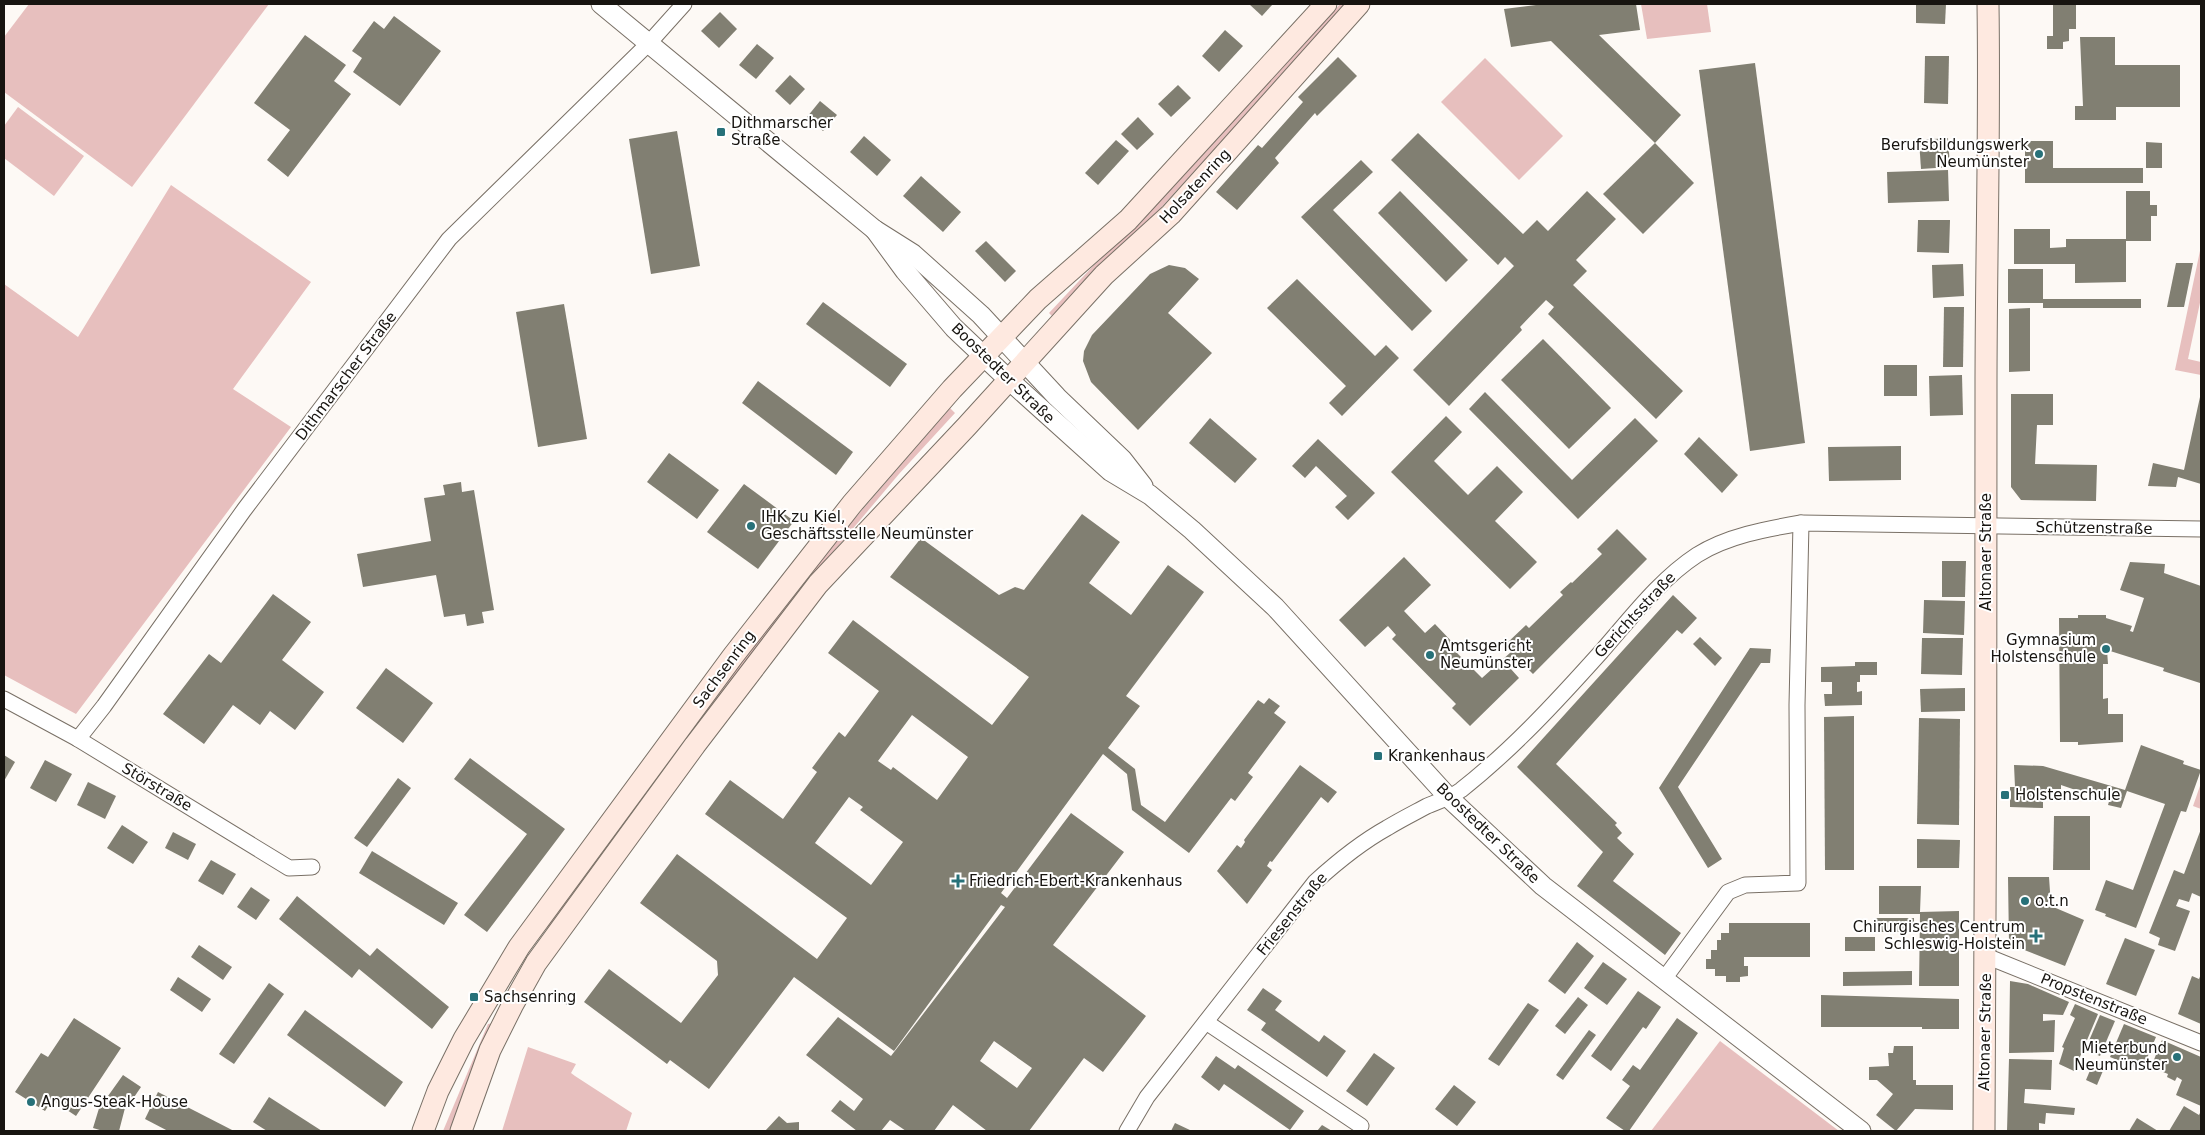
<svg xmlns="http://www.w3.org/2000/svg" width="2205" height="1135" font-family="'DejaVu Sans',sans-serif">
	<rect width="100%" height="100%" fill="#fdf9f5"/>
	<g fill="#e7bfbe">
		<polygon points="29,4 269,4 132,187 4,92 4,37"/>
		<polygon points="1340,4 1347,4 1147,223 1054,318 1049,313 1094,265 1140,223"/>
		<polygon points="1641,4 1707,4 1711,32 1647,39"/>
		<polygon points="1485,58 1563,136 1519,180 1441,102"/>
		<polygon points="18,107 84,156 54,196 4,158 4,126"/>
		<polygon points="171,185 311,282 233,389 291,427 76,714 4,675 4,284 78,337"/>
		<polygon points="2201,246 2201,298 2188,359 2201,362 2201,375 2175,370"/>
		<polygon points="950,408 955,413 899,474 818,570 548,929 547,927 755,643 837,539"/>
		<polygon points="2201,783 2201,809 2193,806"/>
		<polygon points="493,1023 450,1131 443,1131 488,1024"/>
		<polygon points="1720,1041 1839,1131 1651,1131"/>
		<polygon points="528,1047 576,1064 571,1073 575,1076 632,1113 626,1131 502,1131"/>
	</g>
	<g fill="#817f72" fill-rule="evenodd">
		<polygon points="1249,4 1273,4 1262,16"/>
		<polygon points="1544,4 1636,4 1640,30 1599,35 1681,115 1655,143 1551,41 1511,47 1504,9"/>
		<polygon points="1916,4 1946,4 1945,24 1916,23"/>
		<polygon points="2053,4 2076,4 2076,29 2069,29 2069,41 2063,42 2063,49 2047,49 2047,36 2053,36"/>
		<polygon points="720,12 737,29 719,48 701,31"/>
		<polygon points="394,16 441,51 400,106 353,72 362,58 352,51 374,21 384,29"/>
		<polygon points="1225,30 1243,46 1219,72 1202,56"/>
		<polygon points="305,35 346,65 334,81 351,94 288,177 267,160 290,130 254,103"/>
		<polygon points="2080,37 2115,37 2115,65 2180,65 2180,107 2116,107 2116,120 2075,120 2075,106 2083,106"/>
		<polygon points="757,44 774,58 756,79 739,65"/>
		<polygon points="1925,56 1949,56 1948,104 1924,103"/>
		<polygon points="1338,57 1357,76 1317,116 1315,113 1275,158 1279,163 1237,210 1216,192 1258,145 1262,148 1303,102 1298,97"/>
		<polygon points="1755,63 1805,443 1750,451 1699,70"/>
		<polygon points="790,75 805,89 790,105 775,91"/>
		<polygon points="1178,85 1191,98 1171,117 1158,104"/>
		<polygon points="820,101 837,115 823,131 807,117"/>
		<polygon points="1138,117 1154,134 1137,150 1121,134"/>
		<polygon points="677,131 700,266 651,274 629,139"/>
		<polygon points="1418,133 1523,234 1537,220 1548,231 1587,191 1616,219 1576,260 1587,271 1573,285 1683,391 1656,419 1548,314 1554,307 1546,300 1520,327 1522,330 1449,406 1413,370 1514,266 1505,257 1498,265 1391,160"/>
		<polygon points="864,136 891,160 877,176 850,152"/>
		<polygon points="1948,138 1950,167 1921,169 1919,140"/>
		<polygon points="1116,140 1129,151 1098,185 1085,173"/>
		<polygon points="2025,141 2053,141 2053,168 2143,168 2143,183 2025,183"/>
		<polygon points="2146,142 2162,143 2162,168 2146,168"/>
		<polygon points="1655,143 1694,183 1643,234 1603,194"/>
		<polygon points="1361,160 1373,172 1333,210 1432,311 1412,331 1301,217"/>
		<polygon points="1948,170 1949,201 1888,203 1887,172"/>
		<polygon points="921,176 961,212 943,232 903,196"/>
		<polygon points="1400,191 1468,260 1446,282 1378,213"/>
		<polygon points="2126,191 2150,191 2150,205 2157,205 2157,216 2151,216 2151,241 2126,241 2126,282 2075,283 2075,264 2014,264 2014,229 2050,229 2050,248 2066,247 2066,239 2126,239"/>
		<polygon points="1918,220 1950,220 1949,253 1917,252"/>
		<polygon points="986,241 1016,271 1005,282 975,251"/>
		<polygon points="2176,263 2193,263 2184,307 2167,307"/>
		<polygon points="1963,264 1964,296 1933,298 1932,265"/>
		<polygon points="1169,265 1185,268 1199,279 1168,313 1212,353 1138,430 1091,382 1083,361 1084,351 1092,335 1150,274"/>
		<polygon points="2008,269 2043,269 2043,299 2141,299 2141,308 2043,308 2043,303 2008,303"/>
		<polygon points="1297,279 1375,356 1386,345 1399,358 1342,416 1329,403 1346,386 1267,308"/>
		<polygon points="823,302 907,364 890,387 806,324"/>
		<polygon points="564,304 587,439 538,447 516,312"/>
		<polygon points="1944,307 1964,307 1963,367 1943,367"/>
		<polygon points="2030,308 2030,371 2009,372 2009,309"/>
		<polygon points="1543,339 1611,408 1569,449 1501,380"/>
		<rect x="1884" y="365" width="33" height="31"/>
		<polygon points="1962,375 1963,415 1930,416 1929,376"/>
		<polygon points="758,381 853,452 836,475 742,403"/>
		<polygon points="1485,392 1572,480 1635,418 1658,441 1578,519 1469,409"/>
		<polygon points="2011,394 2053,394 2053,425 2037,425 2035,464 2097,465 2096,501 2021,500 2011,487"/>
		<polygon points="2200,397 2201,484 2178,477 2176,487 2148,486 2153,463 2184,470"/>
		<polygon points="1446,416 1462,432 1434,461 1468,495 1497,466 1523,492 1495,521 1537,562 1510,589 1391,472"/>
		<polygon points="1210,418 1257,459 1235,483 1189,443"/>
		<polygon points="1699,437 1738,475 1722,493 1684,454"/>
		<polygon points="1318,439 1375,493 1348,520 1335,507 1347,496 1316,466 1305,478 1292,466"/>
		<polygon points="1901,446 1901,480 1829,481 1828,447"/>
		<polygon points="669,453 719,490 697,519 647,482"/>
		<polygon points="461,482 462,492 474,490 494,610 482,612 484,623 467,626 465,614 444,617 436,575 363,587 357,554 431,541 424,498 445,495 443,485"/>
		<polygon points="744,484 794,521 758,569 707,532"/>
		<path d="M1082,514L1120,542L1089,583L1131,615L1168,565L1204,592L1126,696L1140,706L1108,748L1135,769L1141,805L1165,822L1258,700L1264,704L1269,698L1280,706L1274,713L1286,722L1248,773L1253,777L1235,801L1231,798L1189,853L1132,810L1127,774L1103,754L1001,893L1007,898L1071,813L1124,852L1053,945L1146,1016L1103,1072L1084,1058L1029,1131H987L953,1105L934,1131H906L890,1120L881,1131H857L831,1111L840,1100L854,1111L863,1099L806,1055L838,1017L891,1056L1005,907L1001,905L894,1051L794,977L709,1089L670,1060L667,1064L584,1002L609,969L681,1023L718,975L717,961L640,903L677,854L817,959L847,918L705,814L730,780L783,819L817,772L812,768L839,732L845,737L879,691L828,653L853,620L992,725L1029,677L890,577L921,538L999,595L1015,587L1024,590ZM912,715L968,757L937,800L893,767L891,770L878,761ZM849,797L863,807L860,810L903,842L871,885L815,843ZM994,1041L1032,1068L1017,1088L980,1061Z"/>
		<polygon points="1617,529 1647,559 1533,674 1518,659 1510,668 1519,678 1470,726 1452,708 1456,704 1392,639 1396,635 1388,626 1365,647 1339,620 1404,557 1431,585 1404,611 1425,633 1435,624 1455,645 1452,648 1482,678 1511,652 1505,645 1526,625 1529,628 1563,595 1560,592 1571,582 1572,583 1602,554 1597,549"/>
		<polygon points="1942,561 1966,561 1965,597 1942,597"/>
		<polygon points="2130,562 2165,564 2164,573 2201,586 2200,683 2163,671 2164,668 2107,650 2108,664 2103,664 2103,699 2108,698 2108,714 2123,714 2123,742 2078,745 2078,742 2060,742 2059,618 2078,618 2078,615 2106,615 2106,618 2132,626 2130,631 2133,632 2144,598 2120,590"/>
		<polygon points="273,594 311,622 282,660 324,692 295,730 270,711 260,725 233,705 204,744 163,714 209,654 221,663"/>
		<polygon points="1673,595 1697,618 1682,634 1677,630 1556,764 1617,823 1615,825 1622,833 1617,838 1634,854 1613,881 1681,933 1665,955 1577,886 1603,852 1517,767"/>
		<polygon points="1924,600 1965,601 1964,635 1923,633"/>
		<polygon points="1700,637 1722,658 1715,666 1693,644"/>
		<polygon points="1922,638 1963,638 1962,675 1921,674"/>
		<polygon points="1750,648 1771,649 1770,663 1761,663 1678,787 1722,859 1708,868 1659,788"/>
		<polygon points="1855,662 1877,662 1877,675 1860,675 1860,682 1857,682 1857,692 1862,691 1862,705 1825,706 1824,694 1832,694 1832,682 1821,682 1821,667 1855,666"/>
		<polygon points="386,668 433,703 403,743 356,708"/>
		<polygon points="1965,688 1965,711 1921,712 1920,689"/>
		<polygon points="1854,716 1854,870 1825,870 1824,717"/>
		<polygon points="1919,718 1960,719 1959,825 1917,824"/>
		<polygon points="2141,745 2184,761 2183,764 2201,770 2186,812 2181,811 2136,928 2105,916 2106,914 2095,910 2106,880 2133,890 2165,804 2127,791 2121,808 2108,805 2110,798 2096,793 2096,797 2061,785 2061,789 2046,789 2046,793 2043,793 2043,808 2010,807 2010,787 2015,787 2014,765 2043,766 2125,790"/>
		<polygon points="4,755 15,762 4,781"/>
		<polygon points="470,758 565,829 487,932 464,915 527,834 454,779"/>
		<polygon points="45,760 72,774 56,802 30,788"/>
		<polygon points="1300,765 1337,792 1328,803 1321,797 1272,862 1270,861 1267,866 1272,870 1247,904 1217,871 1237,845 1241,848 1245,842 1244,840"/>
		<polygon points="398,778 411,788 367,847 354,838"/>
		<polygon points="88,782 116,796 105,819 77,805"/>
		<polygon points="2054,816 2090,816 2090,870 2053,870"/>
		<polygon points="122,825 148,842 133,864 107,848"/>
		<polygon points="2201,829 2201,897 2192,893 2189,902 2179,899 2176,906 2190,911 2175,951 2158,945 2160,938 2149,933 2174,870 2184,874"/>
		<polygon points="173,832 196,844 188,860 165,848"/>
		<polygon points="1917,839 1960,840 1959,868 1917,868"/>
		<polygon points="372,851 458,903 444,925 359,873"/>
		<polygon points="211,860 236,874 223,895 198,881"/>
		<polygon points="2008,877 2049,877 2051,906 2084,920 2065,966 2009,944"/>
		<polygon points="1879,886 1921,886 1920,912 1959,911 1959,986 1919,986 1920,914 1879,914"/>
		<polygon points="251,887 270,900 256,920 237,907"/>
		<polygon points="297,896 370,956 377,948 449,1007 432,1029 359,969 352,978 279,919"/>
		<rect x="1875" y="918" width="39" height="14"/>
		<polygon points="1729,923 1810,923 1810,957 1744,957 1744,966 1748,966 1748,976 1740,977 1740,982 1726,982 1726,976 1715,976 1715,969 1706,969 1706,959 1711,959 1711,950 1717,950 1717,940 1721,940 1721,933 1729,933"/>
		<rect x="1845" y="937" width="30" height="14"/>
		<polygon points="2125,938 2155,950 2136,996 2106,984"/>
		<polygon points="1577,942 1594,956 1565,994 1548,981"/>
		<polygon points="199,945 232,967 223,980 191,957"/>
		<polygon points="1603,962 1627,979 1607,1005 1584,988"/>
		<polygon points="1912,971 1912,985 1843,986 1843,972"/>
		<polygon points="2201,974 2201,1024 2178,1014 2192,976 2199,979"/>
		<polygon points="178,977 211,999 202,1012 170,990"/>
		<polygon points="2010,981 2028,984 2069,1002 2063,1015 2043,1014 2043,1021 2055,1020 2054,1052 2009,1053"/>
		<polygon points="269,983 284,994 234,1064 219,1054"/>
		<polygon points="1263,988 1282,1001 1275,1010 1319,1042 1324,1035 1346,1051 1327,1077 1261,1030 1266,1023 1247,1010"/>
		<polygon points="1638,991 1661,1007 1646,1029 1643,1027 1611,1071 1591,1056"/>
		<polygon points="562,994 572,1000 569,1006 559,1000"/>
		<polygon points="1821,995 1959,999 1959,1029 1922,1029 1922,1027 1821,1027"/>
		<polygon points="1578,997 1588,1005 1565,1034 1555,1026"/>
		<polygon points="1528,1003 1539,1010 1499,1066 1488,1059"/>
		<polygon points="2075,1004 2098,1014 2074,1071 2059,1064 2064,1048 2062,1047 2075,1018 2070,1015"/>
		<polygon points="305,1010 403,1082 385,1107 287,1035"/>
		<polygon points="2100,1015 2115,1021 2100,1056 2085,1050"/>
		<polygon points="74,1018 121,1048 76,1116 52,1100 45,1111 15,1092 41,1053 48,1057"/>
		<polygon points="1677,1018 1698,1033 1629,1131 1625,1131 1606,1118 1630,1086 1622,1080 1633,1065 1640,1070"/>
		<polygon points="2124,1024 2156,1037 2142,1070 2110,1057"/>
		<polygon points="1589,1030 1596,1035 1563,1080 1556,1075"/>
		<polygon points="2162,1040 2201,1057 2201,1106 2176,1095 2182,1080 2177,1077 2175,1081 2167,1077 2168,1074 2151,1067"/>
		<polygon points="1894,1046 1913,1046 1913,1080 1916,1080 1916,1085 1953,1085 1953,1110 1915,1109 1896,1131 1876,1115 1893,1094 1877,1080 1869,1080 1869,1067 1889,1066 1888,1053 1893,1053"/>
		<polygon points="1374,1053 1395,1068 1367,1106 1346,1091"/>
		<polygon points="1216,1056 1235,1069 1238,1065 1304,1111 1290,1130 1224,1084 1219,1091 1201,1077"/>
		<polygon points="2009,1059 2052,1060 2051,1090 2025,1089 2024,1103 2075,1108 2074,1115 2046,1113 2045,1124 2039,1123 2039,1131 2007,1131"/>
		<polygon points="2094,1061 2105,1066 2097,1085 2086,1080"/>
		<polygon points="123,1075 141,1087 126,1109 125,1108 119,1131 103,1131 93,1128 100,1105 105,1106 111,1098 108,1096"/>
		<polygon points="1454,1085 1476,1102 1457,1126 1435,1109"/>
		<polygon points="158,1092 234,1131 168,1131 145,1119"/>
		<polygon points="269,1097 322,1131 267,1131 253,1122"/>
		<polygon points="2184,1106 2199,1115 2201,1111 2201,1131 2169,1131"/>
		<polygon points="779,1116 787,1123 799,1122 799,1131 765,1131"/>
		<polygon points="2137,1118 2158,1131 2129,1131"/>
		<polygon points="1175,1123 1192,1131 1171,1131"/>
		<polygon points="1322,1125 1332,1131 1317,1131"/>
	</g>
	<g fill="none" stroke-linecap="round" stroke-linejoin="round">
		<g stroke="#797066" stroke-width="17">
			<g id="minor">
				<polyline points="4,699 78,739 289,868 312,867"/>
				<polyline points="78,739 104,706 244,510 449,239 649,43 684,4"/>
				<polyline points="1986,956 2201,1043"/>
				<polyline points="1664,979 1728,892 1745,885 1798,883 1797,705 1801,523"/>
				<polyline points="1206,1022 1361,1126"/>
				<path d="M1127,1131L1147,1097L1315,882C1337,862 1360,843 1387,828C1400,820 1414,813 1427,806C1439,801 1450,798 1461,790C1513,749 1557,701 1601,652C1631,618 1659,580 1697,555C1727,536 1766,529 1801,523L2201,529"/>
			</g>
		</g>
		<g stroke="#797066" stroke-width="21">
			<g id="tertiary">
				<polyline points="601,4 875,230 913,254 981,315 1057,397 1122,459 1143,486"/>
				<polyline points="875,230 905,271 954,328 1009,380 1110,471 1150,495 1192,530 1275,607 1449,798 1543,886 1861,1131"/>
			</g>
		</g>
		<g stroke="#797066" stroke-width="23">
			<g id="secondary">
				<polyline points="423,1131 438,1091 464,1039 519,947 733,656 852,504 952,389 1038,299 1128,220 1326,4"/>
				<polyline points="461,1131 490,1050 512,1006 536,963 695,745 818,584 967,426 1104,275 1171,214 1359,4"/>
				<path d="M1984,1131C1987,884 1985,636 1986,389C1986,261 1990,132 1988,4"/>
			</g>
		</g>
		<use href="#minor" stroke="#fff" stroke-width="15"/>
		<use href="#tertiary" stroke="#fff" stroke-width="19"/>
		<use href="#secondary" stroke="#fee9e0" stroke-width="21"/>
	</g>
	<g fill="#277179" stroke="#fff" stroke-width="2">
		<rect x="716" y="127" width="10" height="10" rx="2.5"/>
		<circle cx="2039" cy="154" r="5"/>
		<circle cx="751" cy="526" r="5"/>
		<circle cx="2106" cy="649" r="5"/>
		<circle cx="1430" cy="655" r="5"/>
		<rect x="1373" y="751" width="10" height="10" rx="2.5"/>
		<rect x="2000" y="790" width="10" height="10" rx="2.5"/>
		<path d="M955.5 873.5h5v5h5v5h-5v5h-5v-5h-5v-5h5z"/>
		<circle cx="2025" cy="901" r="5"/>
		<path d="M2033.5 928.5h5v5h5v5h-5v5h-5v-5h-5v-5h5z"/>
		<rect x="469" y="992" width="10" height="10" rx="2.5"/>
		<circle cx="2177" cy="1057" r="5"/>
		<circle cx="31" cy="1102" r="5"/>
	</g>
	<g text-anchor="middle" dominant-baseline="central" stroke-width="4" stroke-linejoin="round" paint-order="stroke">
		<g font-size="15" fill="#171410" stroke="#fff" text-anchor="start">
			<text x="731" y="123">Dithmarscher<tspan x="731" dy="17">Straße</tspan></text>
			<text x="2029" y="145" text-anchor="end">Berufsbildungswerk<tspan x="2029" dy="17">Neumünster</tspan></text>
			<text x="761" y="517">IHK zu Kiel,<tspan x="761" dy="17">Geschäftsstelle Neumünster</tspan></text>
			<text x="2096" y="640" text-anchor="end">Gymnasium<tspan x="2096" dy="17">Holstenschule</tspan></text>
			<text x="1440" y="646">Amtsgericht<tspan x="1440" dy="17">Neumünster</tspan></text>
			<text x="1388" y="756">Krankenhaus</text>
			<text x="2015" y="795">Holstenschule</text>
			<text x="969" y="881">Friedrich-Ebert-Krankenhaus</text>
			<text x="2035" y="901">o.t.n</text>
			<text x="2025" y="927" text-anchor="end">Chirurgisches Centrum<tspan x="2025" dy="17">Schleswig-Holstein</tspan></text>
			<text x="484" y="997">Sachsenring</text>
			<text x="2167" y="1048" text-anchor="end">Mieterbund<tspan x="2167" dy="17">Neumünster</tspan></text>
			<text x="41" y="1102">Angus-Steak-House</text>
		</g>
		<g font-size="15" fill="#171410" stroke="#fff">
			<text transform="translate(1195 186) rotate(-47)">Holsatenring</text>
			<text transform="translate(1003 373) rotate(44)">Boostedter Straße</text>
			<text transform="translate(346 376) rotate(-53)">Dithmarscher Straße</text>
			<text transform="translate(2094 528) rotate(1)">Schützenstraße</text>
			<text transform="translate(1986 552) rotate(-90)">Altonaer Straße</text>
			<text transform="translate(1635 615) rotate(-47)">Gerichtsstraße</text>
			<text transform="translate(724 669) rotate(-53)">Sachsenring</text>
			<text transform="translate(157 787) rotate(31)">Störstraße</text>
			<text transform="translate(1488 833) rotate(44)">Boostedter Straße</text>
			<text transform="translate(1292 914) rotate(-51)">Friesenstraße</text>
			<text transform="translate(2094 999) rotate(22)">Propstenstraße</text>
			<text transform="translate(1985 1032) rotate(-89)">Altonaer Straße</text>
		</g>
	</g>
	<rect width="2205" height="1135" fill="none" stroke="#171410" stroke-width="10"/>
</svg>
